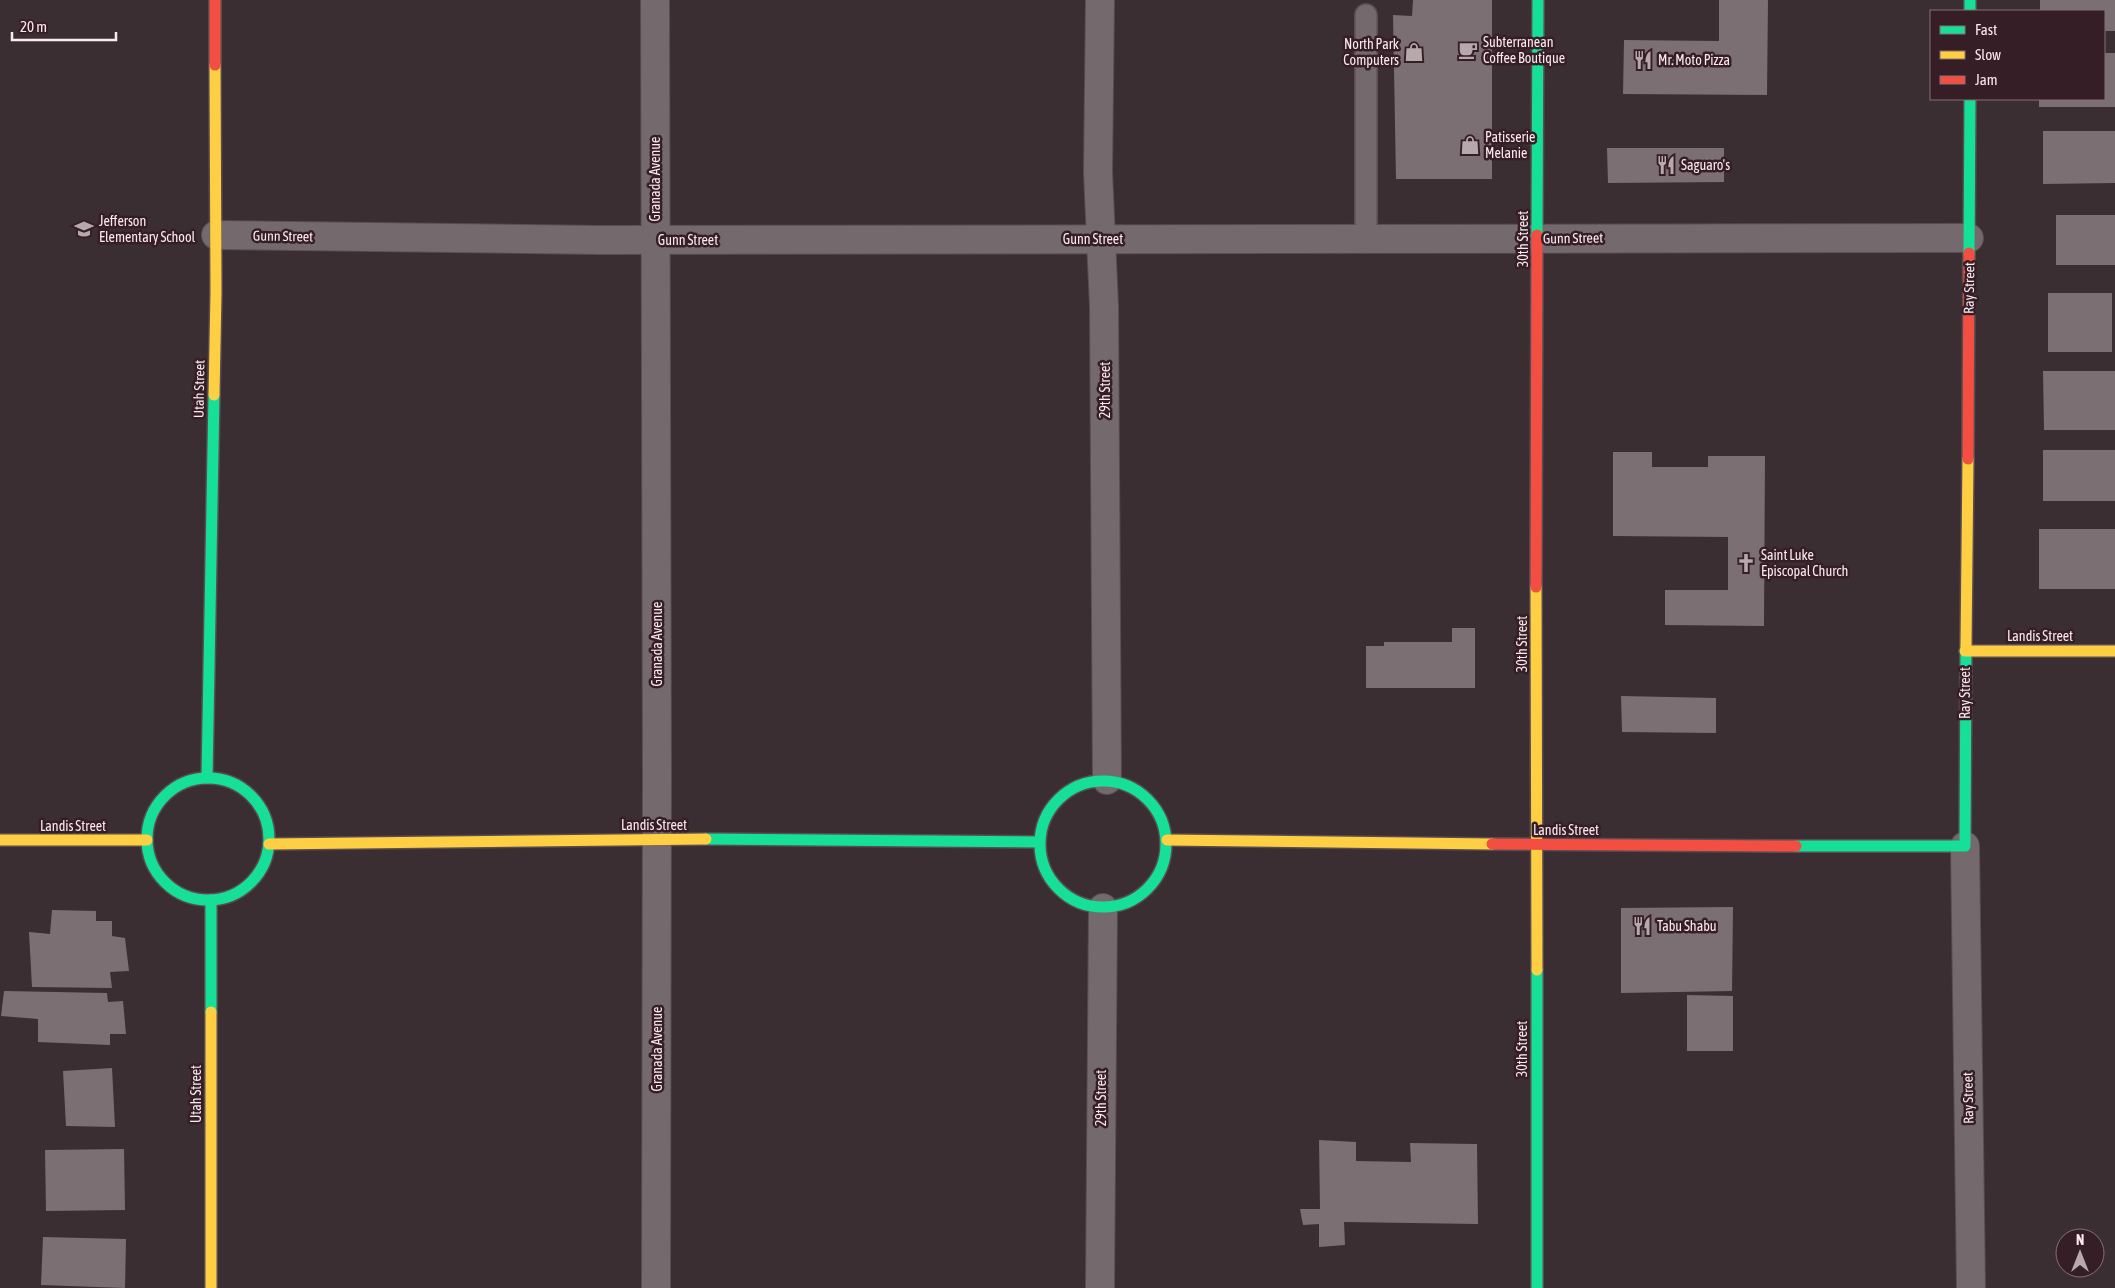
<svg xmlns="http://www.w3.org/2000/svg" width="2115" height="1288" font-family="'Asap Condensed',sans-serif">
	<rect width="100%" height="100%" fill="#3b2e32"/>
	<g fill="#7b6f73">
		<polygon points="1413,0 1492,0 1492,179 1396,179 1393,15 1412,16"/>
		<polygon points="1719,0 1768,0 1767,95 1623,94 1624,40 1719,41"/>
		<polygon points="2040,0 2115,0 2115,31 2104,31 2104,11 2040,11"/>
		<polygon points="2104,53 2115,53 2115,107 2039,107 2039,99 2104,99"/>
		<polygon points="2043,131 2115,131 2115,183 2043,184"/>
		<polygon points="1607,148 1724,148 1724,182 1608,183"/>
		<rect x="2056" y="215" width="59" height="50"/>
		<rect x="2048" y="293" width="64" height="59"/>
		<polygon points="2043,371 2115,371 2115,430 2044,430"/>
		<rect x="2043" y="450" width="72" height="51"/>
		<polygon points="1613,452 1652,452 1652,467 1708,467 1708,456 1765,456 1764,626 1665,625 1665,590 1728,590 1728,537 1613,536"/>
		<rect x="2039" y="529" width="76" height="60"/>
		<polygon points="1452,628 1475,628 1475,688 1366,688 1366,646 1384,646 1384,642 1452,642"/>
		<polygon points="1621,696 1716,698 1716,733 1622,732"/>
		<polygon points="1733,907 1732,991 1621,993 1621,908"/>
		<polygon points="52,910 96,911 96,921 112,921 112,936 125,938 129,971 110,972 112,988 32,987 29,932 50,934"/>
		<polygon points="4,991 107,993 108,1002 123,1001 126,1034 110,1034 110,1045 38,1042 38,1019 1,1016"/>
		<polygon points="1687,995 1733,996 1733,1051 1687,1051"/>
		<polygon points="112,1068 115,1127 66,1126 63,1071"/>
		<polygon points="1319,1140 1356,1142 1356,1161 1411,1162 1410,1143 1477,1144 1478,1224 1344,1222 1345,1245 1319,1247 1319,1224 1303,1225 1300,1209 1320,1209"/>
		<polygon points="124,1149 125,1210 46,1211 45,1150"/>
		<polygon points="43,1237 126,1239 125,1288 41,1285"/>
	</g>
	<g fill="none" stroke-linecap="round" stroke-linejoin="round">
		<g stroke="#594d51" stroke-width="24">
			<polyline id="lane" points="1366,15 1366,240"/>
		</g>
		<g stroke="#594d51" stroke-width="30">
			<g id="street">
				<polyline points="655,0 657,776 656,1288"/>
				<polyline points="1100,0 1098,172 1104,306 1107,780"/>
				<polyline points="216,235 599,240 1969,238"/>
				<polyline points="1965,846 1971,1288"/>
				<polyline points="1100,1288 1103,908"/>
			</g>
		</g>
		<g stroke="#594d51" stroke-width="14">
			<g id="fast">
				<polyline points="1970,0 1970,11"/>
				<polyline points="1537,235 1538,0"/>
				<polyline points="1969,253 1970,99"/>
				<circle cx="208" cy="839" r="61"/>
				<polyline points="207,778 214,395"/>
				<circle cx="1103" cy="844" r="63"/>
				<polyline points="706,839 1039,842"/>
				<polyline points="1796,846 1965,846 1966,646"/>
				<polyline points="211,900 211,1012"/>
				<polyline points="1537,970 1537,1288"/>
			</g>
		</g>
		<g stroke="#594d51" stroke-width="14">
			<g id="slow">
				<polyline points="214,395 216,292 215,65"/>
				<polyline points="1536,587 1537,970"/>
				<polyline points="1966,646 1968,459"/>
				<polyline points="1965,651 2115,651"/>
				<polyline points="0,840 147,840"/>
				<polyline points="1167,840 1492,844"/>
				<polyline points="269,844 706,839"/>
				<polyline points="211,1012 211,1288"/>
			</g>
		</g>
		<g stroke="#594d51" stroke-width="14">
			<g id="jam">
				<polyline points="215,0 215,65"/>
				<polyline points="1968,459 1969,253"/>
				<polyline points="1536,587 1537,235"/>
				<polyline points="1492,844 1796,846"/>
			</g>
		</g>
		<use href="#lane" stroke="#74696d" stroke-width="21"/>
		<use href="#street" stroke="#74696d" stroke-width="28"/>
		<use href="#fast" stroke="#16e098" stroke-width="11"/>
		<use href="#slow" stroke="#ffcf43" stroke-width="11"/>
		<use href="#jam" stroke="#f24e42" stroke-width="11"/>
	</g>
	<defs>
		<g id="cafe-bare" transform="scale(1.5)"><path d="M-5.5-4.5H6V0H3Q3 3.5 0 3.5H-2.5Q-5.5 3.5-5.5 0ZM3-3.2v2h1.7v-2ZM-6 4.5H4V6H-6Z" fill="#b7a8ac" stroke="#361e27" stroke-width="2.5" paint-order="stroke"/></g>
		<g id="shop-bare" transform="scale(1.5)"><path d="M-5-2.5h2.3a2.7 3.5 0 0 1 5.4 0H5L5.5 6h-11ZM-1.5-2.5h3a1.5 2.3 0 0 0-3 0Z" fill="#b7a8ac" stroke="#361e27" stroke-width="2.5" paint-order="stroke"/></g>
		<g id="restaurant-bare" transform="scale(1.5)"><path d="M-5-6h1v4h1v-4h1v4h1v-4h1v5L-1.5 .5V6h-2V.5L-5-1ZM5-6V6H3V1.5H1.5Q1.5-4 5-6Z" fill="#b7a8ac" stroke="#361e27" stroke-width="2.5" paint-order="stroke"/></g>
		<g id="school-bare" transform="scale(1.5)"><path d="M0-5L7-2L0 1L-7-2ZM-4 1L0 2.5L4 1V4Q0 6-4 4Z" fill="#b7a8ac" stroke="#361e27" stroke-width="2.5" paint-order="stroke"/></g>
		<g id="church-bare" transform="scale(1.5)"><path d="M-1.2-6h2.4v3.5h3.3v2.4h-3.3V6h-2.4V-.1h-3.3v-2.4h3.3Z" fill="#b7a8ac" stroke="#361e27" stroke-width="2.5" paint-order="stroke"/></g>
	</defs>
	<g fill-rule="evenodd">
		<use href="#cafe-bare" x="1468" y="50"/>
		<use href="#shop-bare" x="1414" y="52"/>
		<use href="#restaurant-bare" x="1643" y="60"/>
		<use href="#shop-bare" x="1470" y="145"/>
		<use href="#restaurant-bare" x="1666" y="165"/>
		<use href="#school-bare" x="84" y="229"/>
		<use href="#church-bare" x="1746" y="563"/>
		<use href="#restaurant-bare" x="1642" y="926"/>
	</g>
	<g text-anchor="middle" dominant-baseline="central" stroke-width="5" stroke-linejoin="round" paint-order="stroke">
		<g font-size="14" fill="#fae9ee" stroke="#361e27" text-anchor="start">
			<text x="1483" y="42">Subterranean<tspan x="1483" dy="16">Coffee Boutique</tspan></text>
			<text x="1399" y="44" text-anchor="end">North Park<tspan x="1399" dy="16">Computers</tspan></text>
			<text x="1658" y="60">Mr. Moto Pizza</text>
			<text x="1485" y="137">Patisserie<tspan x="1485" dy="16">Melanie</tspan></text>
			<text x="1681" y="165">Saguaro's</text>
			<text x="99" y="221">Jefferson<tspan x="99" dy="16">Elementary School</tspan></text>
			<text x="1761" y="555">Saint Luke<tspan x="1761" dy="16">Episcopal Church</tspan></text>
			<text x="1657" y="926">Tabu Shabu</text>
		</g>
		<g font-size="14" fill="#fae9ee" stroke="#361e27">
			<text transform="translate(655 179) rotate(-90)">Granada Avenue</text>
			<text transform="translate(283 236) rotate(1)">Gunn Street</text>
			<text transform="translate(1573 238) rotate(-1)">Gunn Street</text>
			<text x="1093" y="239">Gunn Street</text>
			<text transform="translate(1523 239) rotate(-90)">30th Street</text>
			<text x="688" y="240">Gunn Street</text>
			<text transform="translate(1969 288) rotate(-89)">Ray Street</text>
			<text transform="translate(199 389) rotate(-89)">Utah Street</text>
			<text transform="translate(1105 390) rotate(-90)">29th Street</text>
			<text x="2040" y="636">Landis Street</text>
			<text transform="translate(657 644) rotate(-90)">Granada Avenue</text>
			<text transform="translate(1522 644) rotate(-90)">30th Street</text>
			<text transform="translate(1965 693) rotate(-90)">Ray Street</text>
			<text x="654" y="825">Landis Street</text>
			<text x="73" y="826">Landis Street</text>
			<text x="1566" y="830">Landis Street</text>
			<text transform="translate(657 1049) rotate(-90)">Granada Avenue</text>
			<text transform="translate(1522 1049) rotate(-90)">30th Street</text>
			<text transform="translate(196 1094) rotate(-90)">Utah Street</text>
			<text transform="translate(1101 1098) rotate(-90)">29th Street</text>
			<text transform="translate(1968 1098) rotate(-91)">Ray Street</text>
		</g>
	</g>
	<rect x="1930" y="10" width="175" height="90" fill="#361e27" stroke="#846f77"/>
	<rect x="1940" y="26" width="25" height="8" fill="#16e098" stroke="#846f77"/>
	<text x="1975" y="35" font-size="15" fill="#fae9ee">Fast</text>
	<rect x="1940" y="51" width="25" height="8" fill="#ffcf43" stroke="#846f77"/>
	<text x="1975" y="60" font-size="15" fill="#fae9ee">Slow</text>
	<rect x="1940" y="76" width="25" height="8" fill="#f24e42" stroke="#846f77"/>
	<text x="1975" y="85" font-size="15" fill="#fae9ee">Jam</text>
	<g transform="translate(2080 1253)"><circle r="24" fill="#361e27" stroke="#846f77"/>
	<path d="M0-4L9 19L0 12L-9 19Z" fill="#b7a8ac"/>
	<text y="-8" font-size="14" font-weight="bold" text-anchor="middle" fill="#fae9ee">N</text>
	</g>
	<path d="M12 32v8h104v-8" fill="none" stroke="#fae9ee" stroke-width="2.5"/>
	<text x="20" y="32" font-size="15" fill="#fae9ee" stroke="#361e27" stroke-width="4" paint-order="stroke">20 m</text>
</svg>
